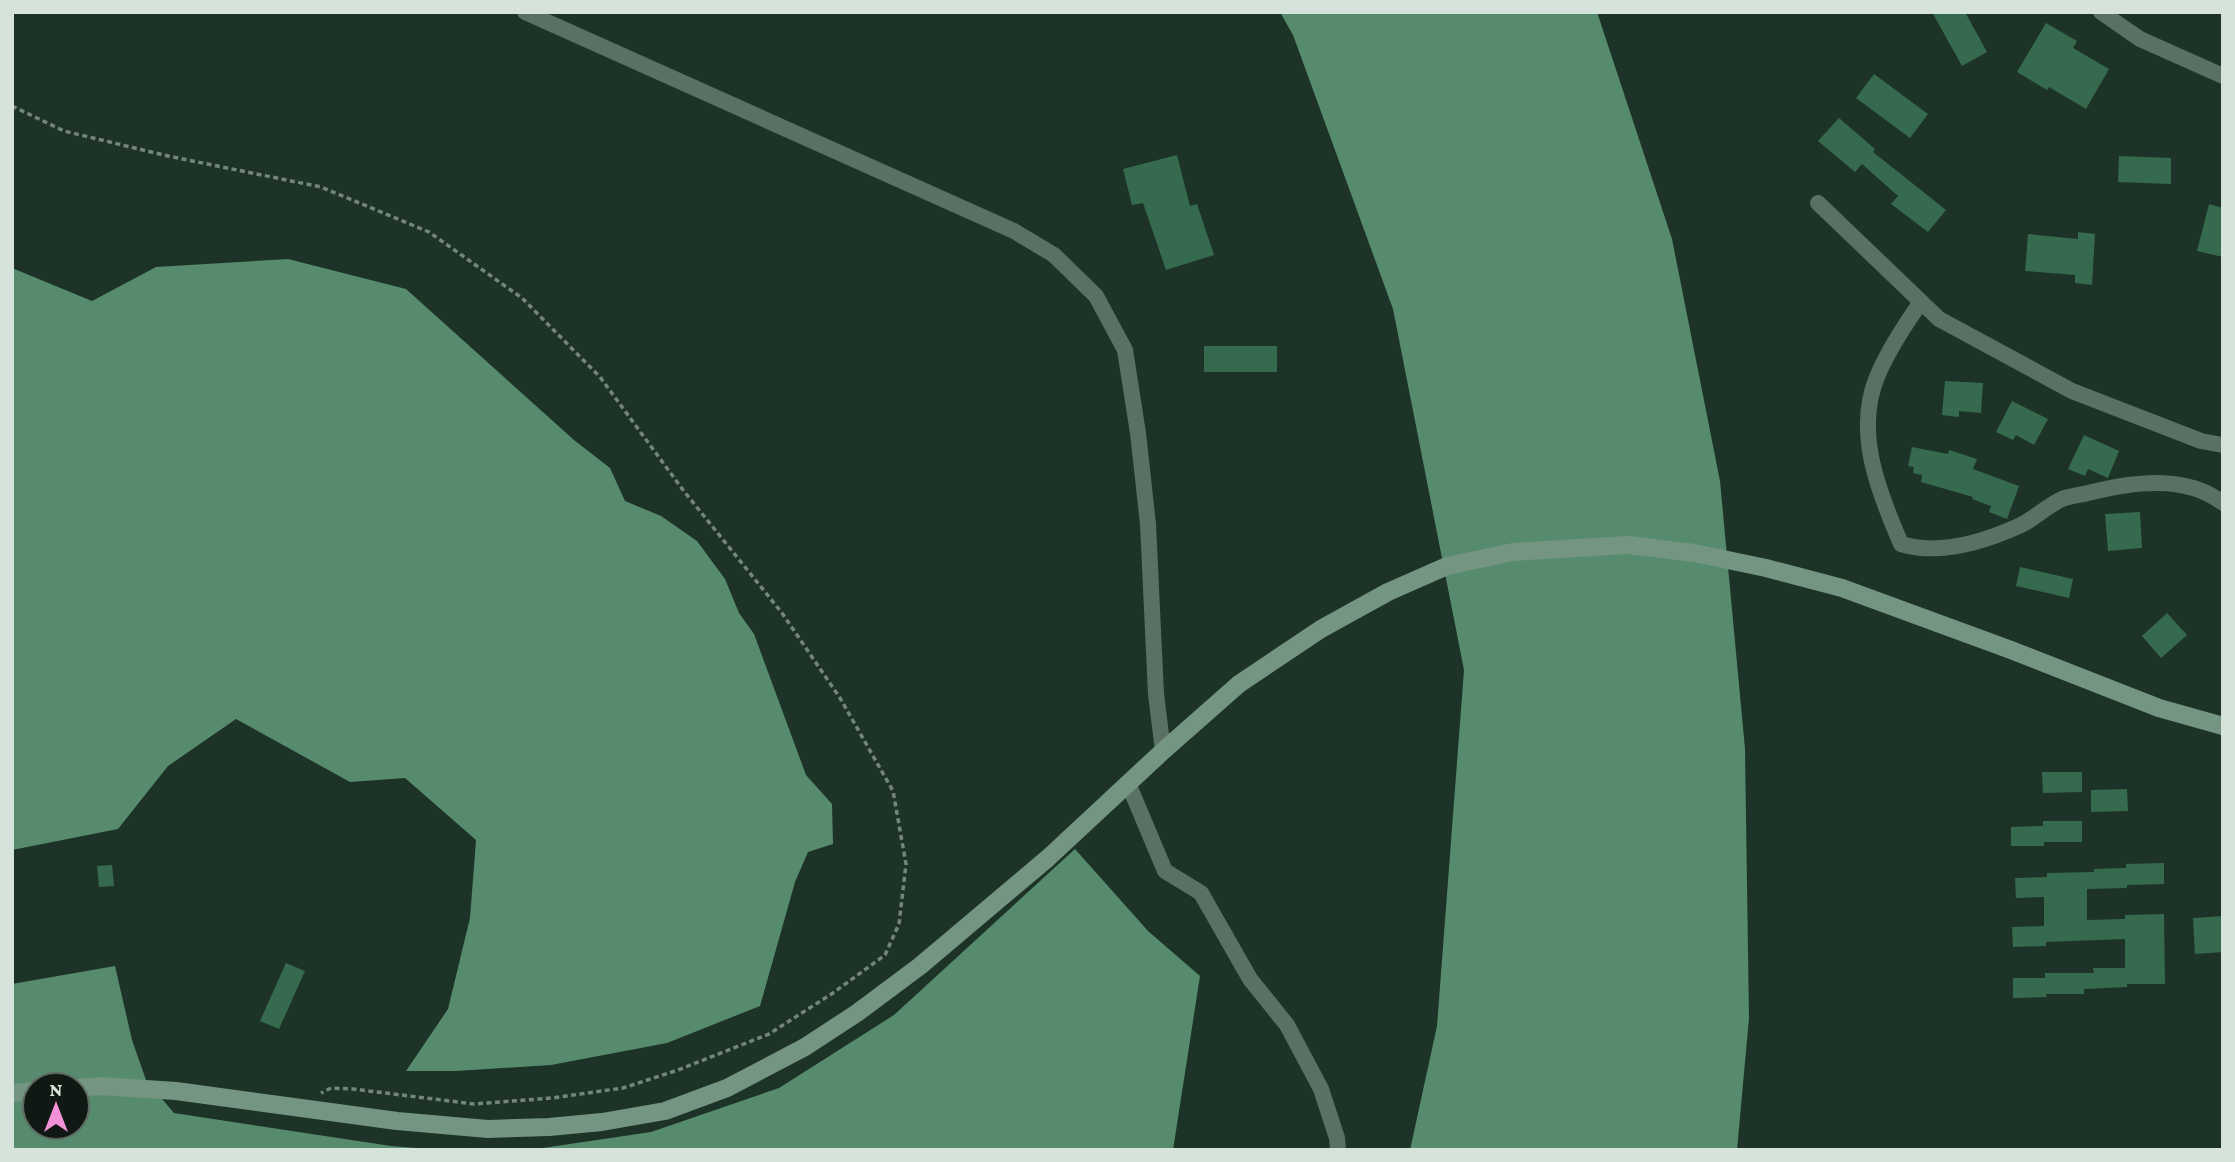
<svg xmlns="http://www.w3.org/2000/svg" width="2235" height="1162" font-family="'Crimson Pro',serif">
	<rect width="100%" height="100%" fill="#1d3327"/>
	<g fill="#568b6e" fill-rule="evenodd">
		<polygon points="1280,12 1597,12 1672,239 1720,481 1745,749 1749,1018 1737,1150 1410,1150 1437,1026 1464,670 1393,309 1293,35"/>
		<polygon points="288,259 406,289 574,440 610,468 625,501 661,516 697,541 725,579 739,613 754,634 806,775 832,804 833,844 808,852 795,882 760,1006 667,1043 551,1065 456,1071 406,1071 448,1009 470,918 476,840 405,778 350,782 236,719 168,766 118,829 12,850 12,268 92,301 156,267"/>
		<polygon points="1075,849 1148,931 1200,976 1173,1150 529,1150 651,1132 779,1088 894,1015"/>
		<path d="M115,966L132,1040L146,1080L174,1113L391,1146L442,1150H12V984ZM35,1085H77V1127H35Z"/>
	</g>
	<g fill="#366a4e">
		<polygon points="1932,12 1965,12 1987,52 1962,66"/>
		<polygon points="2046,23 2077,41 2073,48 2109,69 2086,109 2049,87 2047,90 2017,72"/>
		<polygon points="1874,74 1928,114 1910,138 1856,98"/>
		<polygon points="1839,118 1875,149 1873,152 1946,210 1928,232 1891,204 1898,196 1862,164 1855,172 1818,141"/>
		<polygon points="1177,155 1190,206 1197,204 1214,255 1166,270 1143,203 1132,205 1123,169"/>
		<polygon points="2119,156 2171,158 2171,184 2118,182"/>
		<polygon points="2209,204 2223,208 2223,257 2197,251"/>
		<polygon points="2078,232 2095,234 2092,285 2075,283 2075,275 2025,271 2028,234 2078,239"/>
		<rect x="1204" y="346" width="73" height="26"/>
		<polygon points="1945,381 1983,383 1981,413 1959,411 1959,417 1942,415"/>
		<polygon points="2012,401 2048,419 2034,445 2016,435 2013,440 1996,432"/>
		<polygon points="2084,435 2119,451 2108,478 2088,469 2085,476 2068,469"/>
		<polygon points="1912,447 1948,454 1949,450 1977,459 1973,469 2019,486 2007,519 1989,512 1991,506 1972,499 1973,497 1921,482 1922,475 1913,473 1914,467 1908,466"/>
		<polygon points="2140,512 2142,548 2108,551 2105,514"/>
		<polygon points="2020,567 2073,579 2069,598 2016,586"/>
		<polygon points="2167,613 2187,635 2161,658 2142,636"/>
		<polygon points="2042,772 2082,772 2082,792 2043,793"/>
		<polygon points="2127,789 2128,811 2091,812 2091,790"/>
		<polygon points="2043,821 2082,821 2082,842 2044,842 2044,846 2011,846 2011,827 2043,826"/>
		<polygon points="2164,863 2164,884 2127,885 2127,888 2087,889 2087,920 2125,919 2125,915 2164,914 2165,984 2127,984 2127,987 2084,989 2084,994 2046,994 2047,997 2013,998 2013,978 2045,978 2045,973 2094,973 2093,968 2125,968 2125,939 2046,942 2046,946 2013,947 2012,927 2044,926 2044,897 2016,898 2015,878 2047,877 2047,873 2094,872 2094,869 2126,868 2126,864"/>
		<polygon points="112,865 114,886 99,887 97,866"/>
		<polygon points="2223,916 2223,952 2195,954 2193,918"/>
		<polygon points="286,963 305,971 279,1029 260,1021"/>
	</g>
	<g fill="none" stroke-linecap="round" stroke-linejoin="round">
		<polyline stroke="#74867c" stroke-width="3.5" stroke-dasharray="5 3.5" stroke-linecap="butt" points="12,106 64,131 168,156 321,187 429,232 522,298 600,377 683,490 782,613 840,698 893,791 906,864 899,924 885,955 833,993 769,1034 678,1070 623,1088 552,1098 474,1104 353,1089 331,1088 321,1093"/>
		<g stroke="#5a7063" stroke-width="16">
			<polyline points="525,12 1014,231 1054,255 1096,296 1125,350 1138,433 1148,524 1156,694 1163,751"/>
			<polyline points="2101,12 2140,39 2223,76"/>
			<polyline points="1818,203 1939,319 2072,391 2201,441 2223,445"/>
			<path d="M1921,302C1904,326 1888,350 1877,377C1854,432 1879,493 1901,544C1940,556 1984,542 2021,525C2035,518 2047,506 2062,499C2070,496 2080,495 2088,493C2132,482 2185,474 2223,503"/>
			<polyline points="1128,783 1165,871 1201,893 1250,979 1287,1025 1321,1089 1337,1138 1338,1150"/>
		</g>
		<g stroke="#739581" stroke-width="18">
			<polyline points="77,1088 100,1086 176,1091 397,1121 488,1129 549,1127 602,1122 665,1111 727,1088 805,1047 857,1013 920,966 1048,858 1163,751 1239,684 1321,629 1388,592 1447,566 1513,552 1628,545 1694,553 1766,568 1842,588 2011,650 2159,708 2223,726"/>
			<polyline points="12,1093 35,1091"/>
		</g>
	</g>
	<rect width="2235" height="1162" fill="none" stroke="#d6e3db" stroke-width="28"/>
	<g transform="translate(56 1106)"><circle r="33" fill="#0f1812" stroke="#5f6962" stroke-width="2"/>
	<path d="M0-5L12 26L0 18L-12 26Z" fill="#f391d6"/>
	<text y="-10" font-size="19" font-weight="bold" text-anchor="middle" fill="#d6e3db">N</text>
	</g>
</svg>
